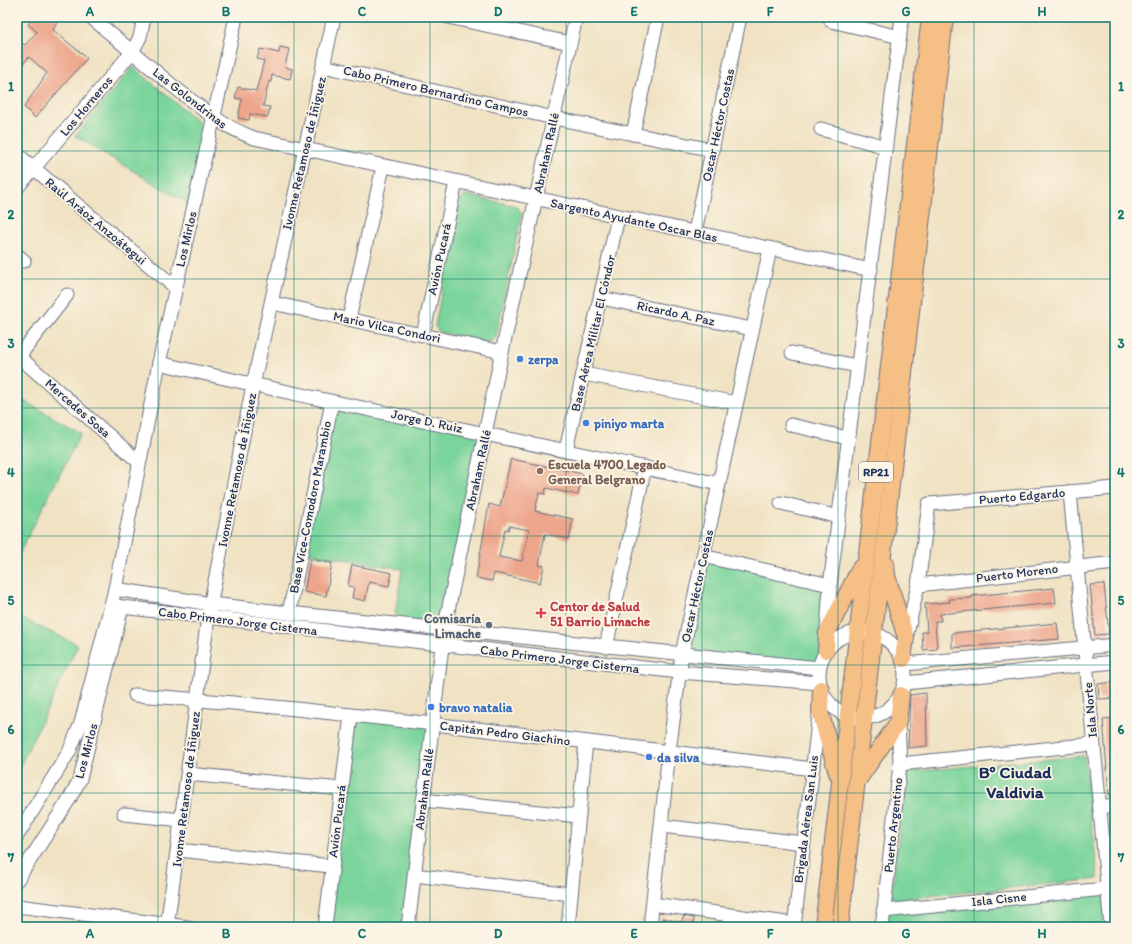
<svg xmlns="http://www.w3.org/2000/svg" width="1132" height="944" font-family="Itim,sans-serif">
	<rect width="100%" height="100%" fill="#fcf5e5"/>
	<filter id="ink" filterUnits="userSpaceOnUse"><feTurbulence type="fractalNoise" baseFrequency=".025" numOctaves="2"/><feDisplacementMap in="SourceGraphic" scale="8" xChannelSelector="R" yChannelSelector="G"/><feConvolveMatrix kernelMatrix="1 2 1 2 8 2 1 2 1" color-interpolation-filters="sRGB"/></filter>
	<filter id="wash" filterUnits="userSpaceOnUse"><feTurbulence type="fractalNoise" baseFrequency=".012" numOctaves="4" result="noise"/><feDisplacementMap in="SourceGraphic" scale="16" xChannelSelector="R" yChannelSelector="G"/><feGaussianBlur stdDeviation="0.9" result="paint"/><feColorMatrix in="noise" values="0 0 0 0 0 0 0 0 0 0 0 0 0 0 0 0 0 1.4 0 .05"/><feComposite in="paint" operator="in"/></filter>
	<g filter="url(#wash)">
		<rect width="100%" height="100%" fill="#f0e2c3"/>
		<g fill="#7ad49b" stroke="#4a827c">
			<polygon points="133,67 199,122 203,135 190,205 75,136"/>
			<polygon points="465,195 516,206 522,213 496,337 488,343 439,332 435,326 459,201"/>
			<polygon points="17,397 81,433 18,556 17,556"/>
			<polygon points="332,402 485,434 443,628 394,622 402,569 302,552"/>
			<polygon points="704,558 830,586 825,650 819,667 682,654"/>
			<polygon points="17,616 78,645 19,768 17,767"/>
			<polygon points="352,716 431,724 408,927 325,927"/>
			<polygon points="1084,756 1098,879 891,900 906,772"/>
			<polygon points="1106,890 1110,927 883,927 885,912"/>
		</g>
		<g id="blocks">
			<g fill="#eda58b" fill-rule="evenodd">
				<polygon points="35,17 53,17 58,20 53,30 87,58 35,118 24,107 47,73 29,57 17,70 17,42 25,45 37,32 28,24"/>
				<polygon points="280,47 289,49 285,67 292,69 290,79 272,75 271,82 269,81 263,106 270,107 268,117 250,114 249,120 238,118 242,99 235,98 238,87 256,91 264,61 257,59 260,49 279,53"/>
				<path d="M511,459L583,474L578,495L546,488L545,494L539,493L535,511L573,519L569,539L545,534L539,565L544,566L540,583L494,573L492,581L476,578L489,504L500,507ZM509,526L529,530L522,561L499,557L505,529L508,530Z"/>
				<polygon points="310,559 332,563 326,596 304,592"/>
				<polygon points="352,565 392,573 389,586 369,582 365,601 352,598 354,587 348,586"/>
				<polygon points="1104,584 1109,634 1095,635 1090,585"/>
				<polygon points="1054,588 1056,603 940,614 941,621 935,621 937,649 923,650 922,632 927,632 925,604 950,602 949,599 972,598 972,596"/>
				<polygon points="1057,623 1059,639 952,648 952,633"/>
				<polygon points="1115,682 1115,698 1099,699 1098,684"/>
				<polygon points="926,693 927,746 908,748 910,695"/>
				<polygon points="1115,718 1115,794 1109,795 1103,719"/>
				<polygon points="684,916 694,918 693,927 660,927 662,918 681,922"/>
			</g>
		</g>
	</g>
	<g filter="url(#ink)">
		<use href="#blocks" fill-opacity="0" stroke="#666e81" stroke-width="1"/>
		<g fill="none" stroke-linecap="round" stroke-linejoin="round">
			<g stroke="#666e81" stroke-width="15">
				<g id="minor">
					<path d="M91,17C118,40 145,63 173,86C201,108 220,125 254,138L871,270"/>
					<polyline points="448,17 570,43"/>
					<polyline points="831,21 900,37"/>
					<polyline points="323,66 554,118 713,150"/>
					<polyline points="821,129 886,147"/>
					<polyline points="633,134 658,17"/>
					<polyline points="17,154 175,287"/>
					<polyline points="17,188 132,52 140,37 144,17"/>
					<polyline points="695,232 740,17"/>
					<polyline points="17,255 24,261"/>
					<polyline points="601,298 752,329"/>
					<polyline points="272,303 502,352"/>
					<polyline points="349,319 383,167"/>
					<polyline points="423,335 456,182"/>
					<polyline points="792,353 857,366"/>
					<polyline points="17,355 139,462"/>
					<polyline points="19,356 67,295"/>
					<path d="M159,363C345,407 532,442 718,484"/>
					<polyline points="584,374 736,403"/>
					<polyline points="791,425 848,438"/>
					<polyline points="566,450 618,217"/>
					<polyline points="1070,492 1111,927"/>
					<polyline points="781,503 839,517"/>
					<polyline points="703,556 830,585"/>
					<polyline points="918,585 1115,563"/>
					<polyline points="115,589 211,604 289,613 819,668"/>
					<polyline points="111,604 122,607 679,672 820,683"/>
					<polyline points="289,613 332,402"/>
					<polyline points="827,630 830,585 902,17"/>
					<circle cx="862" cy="675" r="43"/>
					<polyline points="906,638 918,585 929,504 1115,488"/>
					<polyline points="606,647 645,467"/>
					<polyline points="905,664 1115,645"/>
					<polyline points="905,683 1115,662"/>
					<path d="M135,695C252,703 369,717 486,730C595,743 704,755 813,769"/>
					<polyline points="900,764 1093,744"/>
					<polyline points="188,774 341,789"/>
					<polyline points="423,800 579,816"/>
					<polyline points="1100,807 1115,805"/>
					<polyline points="124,814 182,820"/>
					<polyline points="662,826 803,843"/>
					<polyline points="17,836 69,752 81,723 115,589 159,363 236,17"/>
					<polyline points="178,850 331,866"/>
					<polyline points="414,875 571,894"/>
					<polyline points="17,880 70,798 80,779 122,607"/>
					<polyline points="653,904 794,924"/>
					<polyline points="17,906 188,927"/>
					<polyline points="883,911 1115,888"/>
					<polyline points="167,927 208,617 253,385 334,17"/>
					<polyline points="325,927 351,715"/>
					<polyline points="408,927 444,630 502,352 576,17"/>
					<polyline points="568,927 586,742"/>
					<polyline points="650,927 669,751 682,654 770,249"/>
					<polyline points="794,927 819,714"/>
					<polyline points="882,927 900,764 898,722"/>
				</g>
			</g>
			<g stroke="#666e81" stroke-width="18">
				<g id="major">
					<polyline points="886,564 887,576 906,638 903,659"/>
					<polyline points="826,650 827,633 860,568"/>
					<polyline points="821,689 820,711 837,773"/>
					<polyline points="859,779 898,722 901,695"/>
					<polyline points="823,927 930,17"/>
					<polyline points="840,927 945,17"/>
				</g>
			</g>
			<use href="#minor" stroke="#fff" stroke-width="13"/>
			<use href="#major" stroke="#f5bf86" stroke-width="16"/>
		</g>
	</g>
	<path fill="none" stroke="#0f766e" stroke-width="1" stroke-opacity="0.55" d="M158,17V927M294,17V927M430,17V927M566,17V927M702,17V927M838,17V927M974,17V927M17,151H1115M17,279H1115M17,408H1115M17,536H1115M17,665H1115M17,793H1115"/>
	<g fill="#3f7fe0" stroke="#fcf5e5" stroke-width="1.5">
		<circle cx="520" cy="359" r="4"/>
		<circle cx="586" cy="423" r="4"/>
		<circle cx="431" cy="707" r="4"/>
		<circle cx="649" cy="757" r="4"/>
	</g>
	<circle fill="#8d6e63" stroke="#fcf5e5" stroke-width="1.5" cx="540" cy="471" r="4"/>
	<path fill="#e0444e" stroke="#fcf5e5" stroke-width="1.5" d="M539 607h4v4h4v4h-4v4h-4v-4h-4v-4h4z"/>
	<circle fill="#5c6f8a" stroke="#fcf5e5" stroke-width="1.5" cx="489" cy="625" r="4"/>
	<g text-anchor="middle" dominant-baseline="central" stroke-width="3.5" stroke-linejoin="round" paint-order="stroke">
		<rect fill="#fcf5e5" stroke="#5e6a86" stroke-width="1" x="859" y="462" width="34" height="20" rx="3"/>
		<g font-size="12" font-weight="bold" fill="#1b2f5e">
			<text x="876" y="472">RP21</text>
		</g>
		<g font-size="13" fill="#1b2f5e" stroke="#fcf5e5">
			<text transform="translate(436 91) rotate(13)">Cabo Primero Bernardino Campos</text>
			<text transform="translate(190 98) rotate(38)">Las Golondrinas</text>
			<text transform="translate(86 106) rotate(-50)">Los Horneros</text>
			<text transform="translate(718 125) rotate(-78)">Oscar Héctor Costas</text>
			<text transform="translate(304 153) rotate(-77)">Ivonne Retamoso de Íñiguez</text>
			<text transform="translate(546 153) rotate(-78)">Abraham Rallé</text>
			<text transform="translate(634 220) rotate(12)">Sargento Ayudante Oscar Blas</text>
			<text transform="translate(96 221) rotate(40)">Raúl Aráoz Anzoátegui</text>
			<text transform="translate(186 239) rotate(-77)">Los Mirlos</text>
			<text transform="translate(439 259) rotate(-78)">Avión Pucará</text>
			<text transform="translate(676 313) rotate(12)">Ricardo A. Paz</text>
			<text transform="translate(387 327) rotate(12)">Mario Vilca Condori</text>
			<text transform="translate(593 333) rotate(-77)">Base Aérea Militar El Cóndor</text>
			<text transform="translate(78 408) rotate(41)">Mercedes Sosa</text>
			<text transform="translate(427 421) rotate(12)">Jorge D. Ruiz</text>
			<text transform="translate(237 470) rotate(-79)">Ivonne Retamoso de Íñiguez</text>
			<text transform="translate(478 470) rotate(-78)">Abraham Rallé</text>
			<text transform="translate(1022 496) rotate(-5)">Puerto Edgardo</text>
			<text transform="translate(310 507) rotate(-79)">Base Vice-Comodoro Marambio</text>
			<text transform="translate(1017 573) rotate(-7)">Puerto Moreno</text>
			<text transform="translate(697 586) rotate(-78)">Oscar Héctor Costas</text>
			<text transform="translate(238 621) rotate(7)">Cabo Primero Jorge Cisterna</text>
			<text transform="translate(560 659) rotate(7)">Cabo Primero Jorge Cisterna</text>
			<text transform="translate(1090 710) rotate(-95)">Isla Norte</text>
			<text transform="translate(505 733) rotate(7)">Capitán Pedro Giachino</text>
			<text transform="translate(86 751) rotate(-75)">Los Mirlos</text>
			<text transform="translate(186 789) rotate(-83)">Ivonne Retamoso de Íñiguez</text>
			<text transform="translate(424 789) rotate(-83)">Abraham Rallé</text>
			<text transform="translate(806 819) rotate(-83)">Brigada Aérea San Luis</text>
			<text transform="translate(337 821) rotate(-83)">Avión Pucará</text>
			<text transform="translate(893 825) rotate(-84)">Puerto Argentino</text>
			<text transform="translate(999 899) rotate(-6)">Isla Cisne</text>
		</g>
		<g font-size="13" font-weight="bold" fill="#366cbe" stroke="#fcf5e5" text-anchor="start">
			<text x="528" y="359">zerpa</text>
			<text x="594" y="423">piniyo marta</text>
			<text x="439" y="707">bravo natalia</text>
			<text x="657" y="757">da silva</text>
		</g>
		<g font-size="13" font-weight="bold" fill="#785e54" stroke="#fcf5e5" text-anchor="start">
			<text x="548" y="464">Escuela 4700 Legado<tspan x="548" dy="15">General Belgrano</tspan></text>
		</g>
		<g font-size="13" font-weight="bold" fill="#be3a42" stroke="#fcf5e5" text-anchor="start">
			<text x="550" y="606">Centor de Salud<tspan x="550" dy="15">51 Barrio Limache</tspan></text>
		</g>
		<g font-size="13" font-weight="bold" fill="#4e5e75" stroke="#fcf5e5" text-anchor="end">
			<text x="481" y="618">Comisaría<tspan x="481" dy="15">Limache</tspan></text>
		</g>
		<g font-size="17" font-weight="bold" fill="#1b2f5e" stroke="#fcf5e5">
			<text x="1015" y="772">Bº Ciudad<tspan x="1015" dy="20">Valdivia</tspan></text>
		</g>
	</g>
	<rect width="1132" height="944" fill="none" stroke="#fcf5e5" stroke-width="44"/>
	<rect x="22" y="22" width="1088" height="900" fill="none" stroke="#0f766e" stroke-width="1.5"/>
	<g font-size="13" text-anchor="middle" font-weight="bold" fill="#0f766e">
		<text x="90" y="16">A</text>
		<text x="226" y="16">B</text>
		<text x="362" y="16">C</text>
		<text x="498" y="16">D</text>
		<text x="634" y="16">E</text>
		<text x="770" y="16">F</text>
		<text x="906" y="16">G</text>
		<text x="1042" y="16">H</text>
		<text x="11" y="91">1</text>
		<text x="1121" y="91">1</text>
		<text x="11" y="219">2</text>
		<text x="1121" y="219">2</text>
		<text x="11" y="348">3</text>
		<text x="1121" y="348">3</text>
		<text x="11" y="477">4</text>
		<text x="1121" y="477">4</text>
		<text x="11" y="605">5</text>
		<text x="1121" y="605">5</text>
		<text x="11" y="734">6</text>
		<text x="1121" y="734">6</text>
		<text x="11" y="862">7</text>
		<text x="1121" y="862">7</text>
		<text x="90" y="938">A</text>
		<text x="226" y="938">B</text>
		<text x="362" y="938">C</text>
		<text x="498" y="938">D</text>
		<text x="634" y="938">E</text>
		<text x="770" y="938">F</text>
		<text x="906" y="938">G</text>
		<text x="1042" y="938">H</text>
	</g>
</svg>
